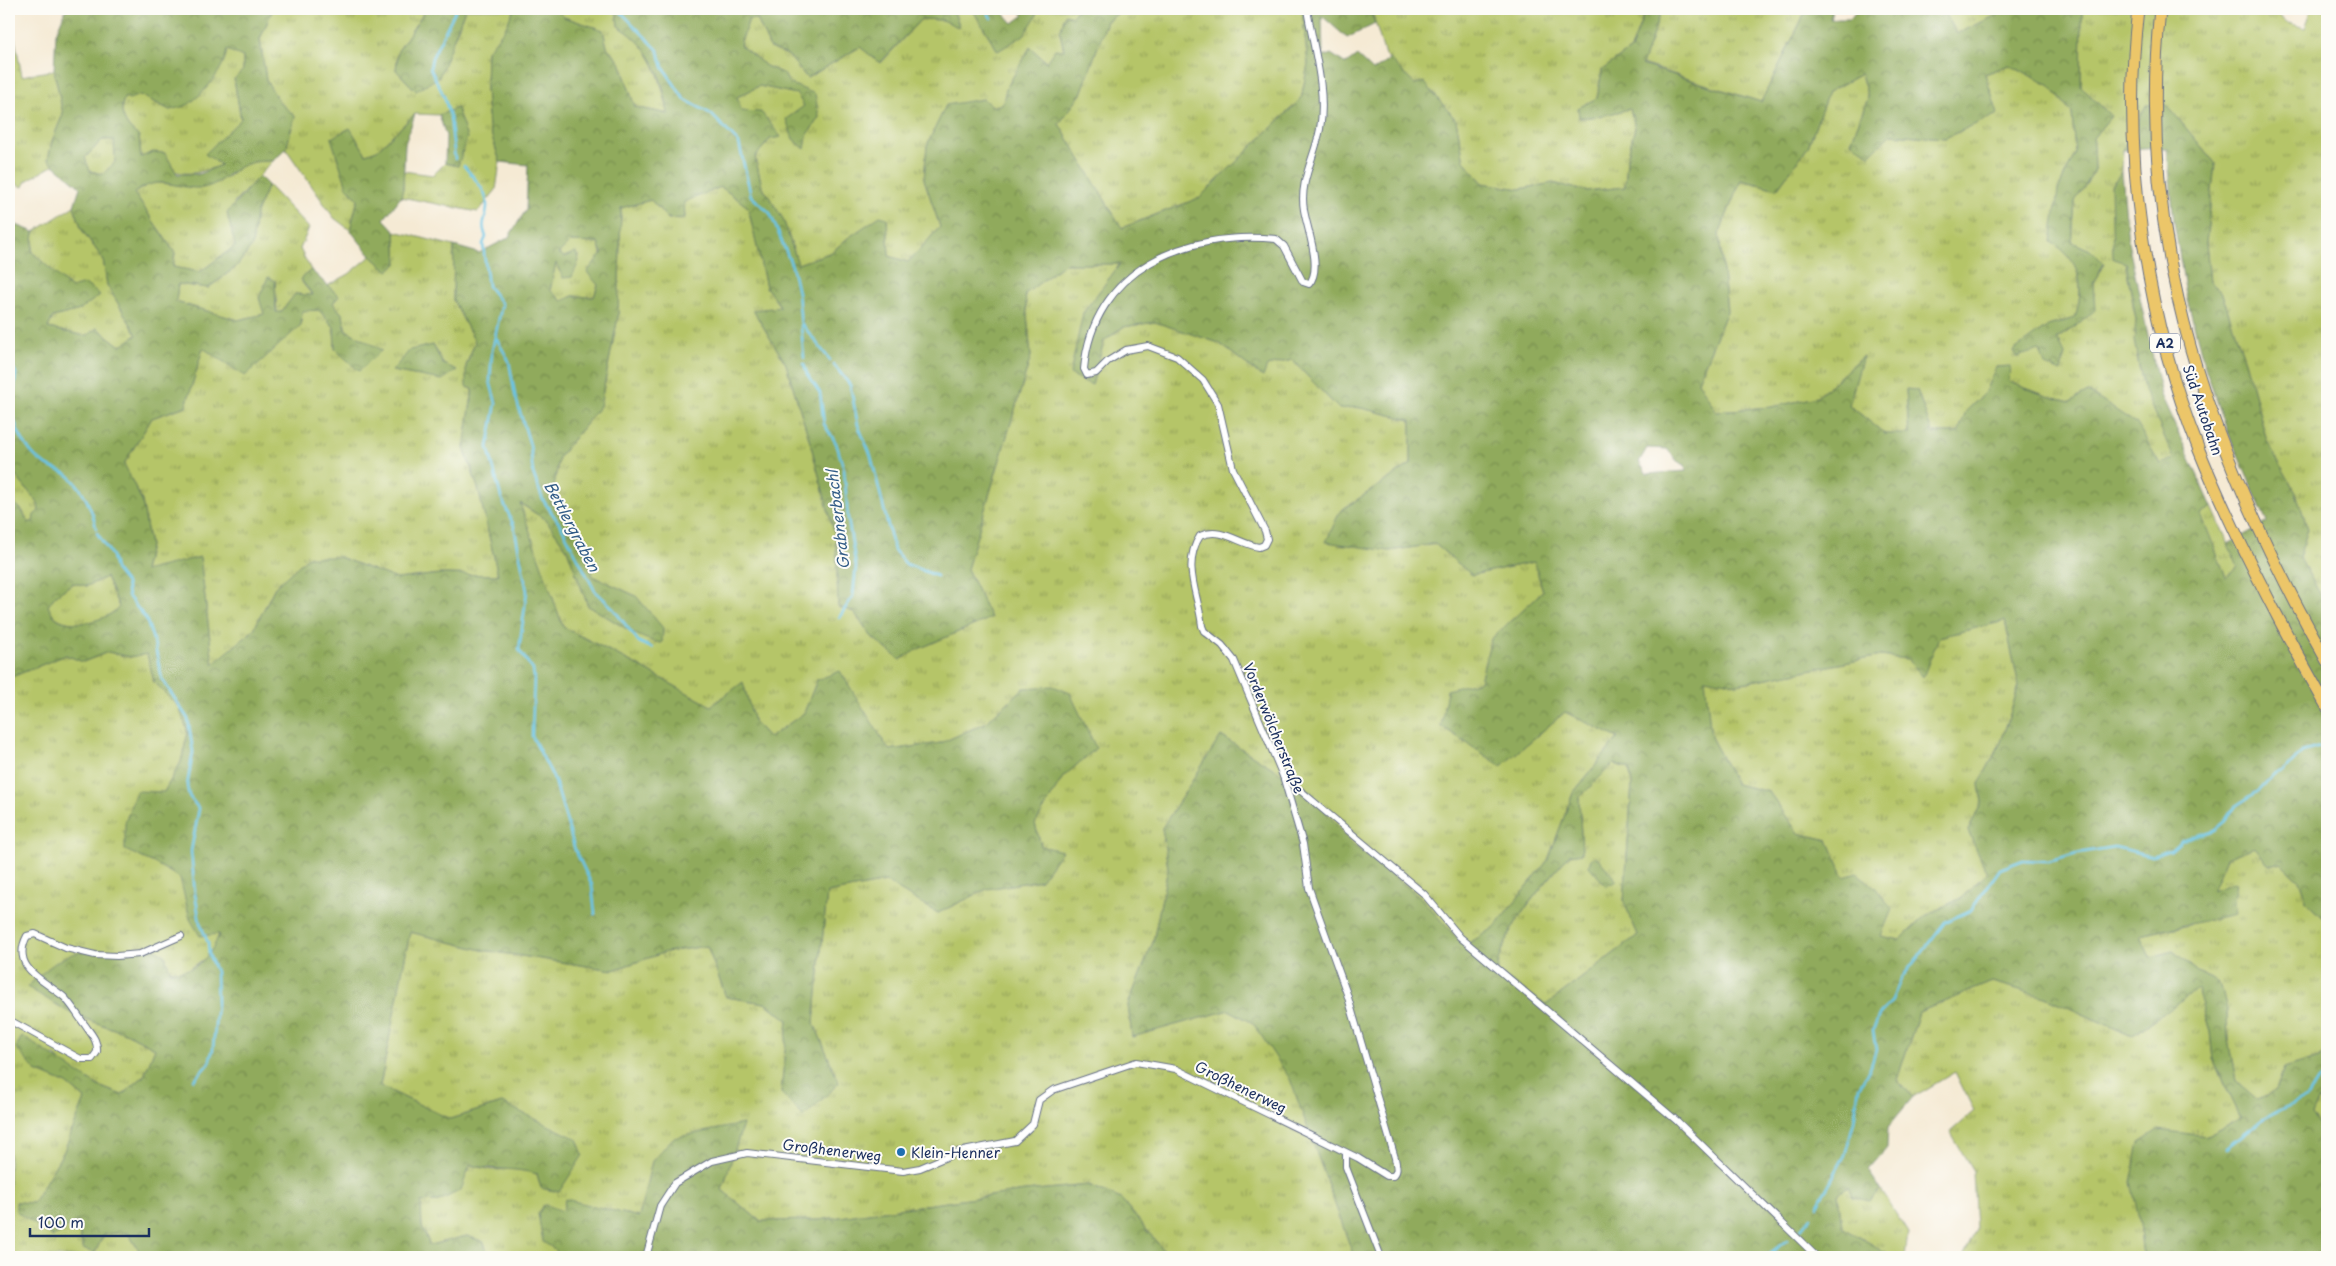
<svg xmlns="http://www.w3.org/2000/svg" width="2336" height="1266" font-family="'Playpen Sans',sans-serif">
	<defs>
		<pattern id="grass-tufts" width="24" height="20" patternUnits="userSpaceOnUse" patternTransform="scale(1.25)"><rect width="24" height="20" fill="#b5c568"/><path d="M3 7l-1-3M5 7V3M7 7l1-3M15 17l-1-3M17 17v-4M19 17l1-3" fill="none" stroke="#92a059"/></pattern>
		<pattern id="forest-crowns" width="20" height="18" patternUnits="userSpaceOnUse" patternTransform="scale(1.25)"><rect width="20" height="18" fill="#90aa5c"/><path d="M2 6a3 3 0 1 1 6 0M12 15a3 3 0 1 1 6 0" fill="none" stroke="#758b4f"/></pattern>
	</defs>
	<rect width="100%" height="100%" fill="#fdfcf7"/>
	<filter id="ink" filterUnits="userSpaceOnUse"><feTurbulence type="fractalNoise" baseFrequency=".02" numOctaves="2"/><feDisplacementMap in="SourceGraphic" scale="10" xChannelSelector="R" yChannelSelector="G"/><feConvolveMatrix kernelMatrix="1 2 1 2 8 2 1 2 1" color-interpolation-filters="sRGB"/></filter>
	<filter id="wash" filterUnits="userSpaceOnUse"><feTurbulence type="fractalNoise" baseFrequency=".0096" numOctaves="4" result="noise"/><feDisplacementMap in="SourceGraphic" scale="20" xChannelSelector="R" yChannelSelector="G"/><feGaussianBlur stdDeviation="1.12" result="paint"/><feColorMatrix in="noise" values="0 0 0 0 0 0 0 0 0 0 0 0 0 0 0 0 0 1.4 0 .05"/><feComposite in="paint" operator="in"/></filter>
	<g filter="url(#wash)">
		<rect width="100%" height="100%" fill="#f5ead4"/>
		<g fill="url(#grass-tufts)" stroke="#687a63" fill-rule="evenodd">
			<polygon points="273,9 426,9 398,51 396,70 416,91 456,34 465,9 514,9 505,30 487,51 486,89 489,127 500,162 496,190 478,212 401,197 403,188 403,171 433,175 445,163 458,166 457,108 439,115 415,114 377,150 366,154 350,129 347,187 358,199 350,230 334,218 286,149 295,116 280,103 266,80 260,39"/>
			<path d="M556,9H616L618,26C656,48 658,75 669,114L635,107L620,62L607,47L603,30L564,17Z"/>
			<polygon points="953,9 972,9 998,51 1037,15 1035,9 1078,9 1072,16 1066,14 1060,32 1064,51 1047,62 1030,48 1006,89 1003,103 994,107 983,99 946,106 927,145 924,179 940,227 908,262 889,256 887,218 849,237 832,252 798,264 783,219 762,186 755,157 770,139 780,137 741,111 737,97 759,86 797,94 804,106 793,139 805,148 807,136 819,117 789,83 784,74 766,66 740,45 749,19 757,19 770,48 788,55 807,78 860,47 881,63 921,19 943,20 960,27"/>
			<polygon points="1124,9 1302,9 1308,64 1301,99 1199,198 1121,228 1059,124 1081,94 1107,21"/>
			<polygon points="1371,9 1646,9 1631,49 1602,70 1597,98 1578,108 1580,118 1601,116 1630,108 1635,127 1627,159 1625,187 1586,191 1553,183 1520,189 1483,183 1464,161 1456,120 1424,83 1414,84 1385,55"/>
			<polygon points="1662,9 1807,9 1761,102 1642,64"/>
			<polygon points="1943,9 2019,9 2003,12 1957,34"/>
			<path d="M2084,9H2274L2285,22L2305,28L2312,9H2327V606L2299,557L2308,529L2296,493L2267,441L2245,361L2221,291L2210,282L2206,243L2215,163L2166,104L2123,150L2122,172L2111,185L2136,320C2131,371 2155,414 2175,459L2160,464L2136,424L2088,392L2070,402L2047,396L2009,382L2010,367H1996L1984,394L1966,411L1959,433H1932L1917,390H1906L1909,435L1885,434L1849,405L1862,357L1817,397L1772,407L1716,411L1698,381L1727,311L1719,234L1741,180L1777,189L1808,147L1828,92L1861,74L1868,98L1851,142L1891,134L1945,138L1997,114L1985,74L2009,65L2049,85L2072,113L2075,154L2058,190L2065,250L2076,265L2080,287L2079,307L2075,318L2048,326L2016,357C2046,348 2072,331 2094,310L2093,283L2104,264L2090,250L2072,242L2075,201L2094,172L2093,138L2111,116L2081,87L2082,12Z"/>
			<polygon points="14,34 22,76 54,70 63,114 52,141 48,160 54,165 26,181 23,187 16,184 9,184 9,35"/>
			<path d="M227,49L243,57V70L234,79L241,119L206,154L221,165C184,180 176,173 141,157L139,136C126,128 117,112 125,97L140,95L170,110C202,100 214,79 227,49Z"/>
			<polygon points="115,139 115,162 103,174 90,171 85,158 102,140"/>
			<polygon points="256,161 273,161 234,203 235,246 200,272 173,267 175,253 134,193 152,182 203,188 227,177 241,166"/>
			<polygon points="268,185 309,228 300,249 311,270 300,280 313,296 296,294 281,312 277,313 275,281 265,314 238,320 176,302 178,284 208,288 236,267 252,246 256,213"/>
			<path d="M721,187L748,207L766,287L781,308L753,310L786,364L810,442L836,539L838,607L854,612L872,637L900,660L916,650L991,618L967,569L1031,356L1025,294L1064,264H1120L1083,313L1092,385L1104,341L1123,327L1155,322L1219,343L1263,377L1266,366L1292,360L1339,409L1357,407L1411,420V464L1340,511L1389,551L1435,544L1472,575L1534,562L1543,591L1491,639L1480,681L1501,766L1565,712L1618,738L1573,793L1548,860L1494,928L1464,947L1419,896L1354,846L1308,790L1221,736L1162,828L1168,868L1153,942L1128,1005L1132,1037L1229,1010L1253,1023L1290,1078L1354,1257H1169L1121,1199L1089,1185L1025,1191L819,1220L760,1221L722,1190L743,1124L652,1161L639,1217L565,1200L557,1250V1257H488L484,1242L467,1236L430,1245L422,1227L420,1201H439L470,1165L492,1170L519,1168L537,1174L541,1188L559,1192L502,1103L450,1119L380,1086L410,932L482,950L613,970L666,952L707,946L726,997L765,1003L788,1020L781,1093L839,1083L814,1023L827,893L886,882L938,913L987,889L1041,880V846L1035,824L1063,777L1096,748L1024,688L985,723L941,743L889,750L817,680L804,713L769,738L754,722L743,683L711,706L637,665L563,627L519,503L546,520L567,549L588,606C608,616 643,642 662,642L636,596L593,576L580,533L551,504L559,457L600,406L618,317L621,208L651,200L668,219L685,217L683,202Z"/>
			<polygon points="74,206 82,230 103,259 107,285 137,335 120,346 97,328 86,336 48,328 53,317 80,310 89,302 51,272 32,252 34,232"/>
			<path d="M395,231L454,246L453,300L475,342L466,366L473,389L464,448L478,488L498,575L440,574L397,579L339,557L275,587L253,631L213,665L200,558L144,571L150,546L142,501L124,464L152,418L186,406L203,348L291,333L301,325L302,311L319,310L334,327L335,349L381,350L346,330L343,315L333,303L339,296L327,286L349,274L371,256L388,270L397,264ZM434,345L443,364L456,370L414,375L393,371Z"/>
			<path d="M570,242L598,243C605,259 600,280 594,297L573,296L562,301L550,291L556,262L564,257L558,253Z"/>
			<polygon points="15,475 38,503 39,511 33,523 28,522 22,510 9,499 9,480"/>
			<polygon points="2212,507 2239,567 2226,577 2200,514"/>
			<path d="M106,576L119,607C107,621 73,629 57,618C53,615 50,610 47,606L55,596L73,583L87,586Z"/>
			<polygon points="2005,621 2019,686 2001,742 1979,784 1982,802 1968,831 1987,872 1961,898 1925,916 1900,940 1880,936 1844,878 1828,840 1798,833 1769,792 1736,784 1711,737 1704,677 1737,684 1880,656 1908,659 1939,637"/>
			<path d="M108,652L130,657L147,654L154,682L179,707L188,732L181,762L164,792L156,864L181,878L190,919L220,933L213,952L207,957L185,972L170,971L150,946L139,950H96L64,957L71,1014L128,1034L155,1048L144,1076L122,1095C97,1086 73,1075 54,1055L36,1071L67,1084L85,1099L64,1151L33,1203L16,1202L77,1221L83,1249L95,1253L104,1234L128,1233L143,1257H9V678L66,655L83,662Z"/>
			<path d="M1613,764L1629,768L1632,783L1624,902L1638,935L1546,1005L1497,972C1504,925 1540,891 1569,855L1582,853L1579,798Z"/>
			<polygon points="2255,846 2269,866 2281,863 2299,880 2307,903 2327,922 2327,1052 2320,1057 2284,1068 2276,1091 2258,1101 2236,1081 2228,1040 2227,1010 2211,978 2198,972 2173,951 2150,957 2139,935 2190,925 2211,891 2226,858"/>
			<polygon points="1992,982 2045,997 2132,1036 2197,988 2210,1031 2213,1060 2241,1118 2206,1136 2158,1131 2141,1229 2144,1257 1963,1257 1976,1230 1973,1171 1950,1132 1974,1111 1955,1072 1913,1097 1897,1080 1919,1012"/>
			<polygon points="2318,1099 2327,1113 2327,1134 2311,1115"/>
			<polygon points="1848,1187 1870,1201 1881,1190 1908,1233 1905,1257 1890,1257 1887,1253 1842,1227 1838,1194"/>
		</g>
		<g fill="url(#forest-crowns)" stroke="#566c5d" fill-rule="evenodd">
			<path d="M66,9H273L260,39L266,80L280,103L295,116L286,149L273,161C262,161 253,161 242,166C229,172 217,187 201,188C172,189 162,173 134,193L175,253L173,267L200,272L235,246L227,213L259,176L268,185L256,213L252,246L236,267L208,288L178,284L176,302L238,320L264,314L259,298L268,277L275,281L276,312H281L295,294L313,295L300,279L311,270L339,296L333,303L343,315L346,330L382,350L359,371L335,349L334,327L319,310L302,311L301,325L245,376L203,348L186,406L152,418L124,464L142,501L150,546L144,571L200,557L213,664L253,631L275,587L308,557H339L397,579L440,574L498,575L478,488L464,448L473,389L466,387V366L475,342L453,300L454,246L479,253L508,238L526,210L528,165L500,162L489,127L486,89L487,51L504,30L514,9H556L564,17L603,30L607,47L620,62L635,107L668,114C663,77 651,45 618,26L616,9H953L960,28L943,20L921,19L880,63L860,47L807,78L788,55L770,48L757,19H749L740,45L766,66L784,74L789,83L815,94L819,117L807,136L805,149L793,139L786,119L804,106L797,94L759,86L737,97L741,111L761,112L781,137L770,139L755,157L762,186L783,219L798,264L832,252L849,237L880,216L887,218L889,256L908,262L940,227L924,179L927,145L946,105L983,99L994,107L1003,103L1006,89L1030,47L1046,62L1055,49L1064,50L1060,32L1065,14L1072,16L1078,9H1124L1107,21L1081,94L1059,124L1122,228L1199,198L1301,99L1308,64L1302,9H1371L1375,24L1347,38L1322,16L1323,57L1331,54L1346,64L1357,56L1373,71L1390,59L1414,84L1424,82L1456,120L1464,161L1483,183L1520,189L1553,183L1586,191L1625,187L1627,159L1635,127L1630,109L1601,116L1579,118L1578,108L1597,98L1602,70L1631,49L1646,9H1662L1642,65L1761,102L1807,9H1832L1830,19H1850L1858,9H1943L1957,34L2003,12L2019,9H2084L2082,12L2081,87L2111,116L2093,138L2094,172L2075,201L2072,242L2090,250L2104,263L2093,283L2095,310L2078,325L2057,338L2065,354L2061,372L2045,365L2040,350L2016,357L2013,351L2048,326L2075,318C2085,287 2081,259 2051,242L2058,190L2075,154L2072,113L2049,85L2009,65L1985,74L1998,114L1945,138L1891,134L1870,155L1851,142L1868,98L1861,74L1828,92L1808,147L1777,189L1741,180L1719,234L1727,311L1698,381L1716,411L1772,407L1817,397L1863,356L1849,405L1885,434H1909L1906,389L1917,390L1932,433H1958L1966,411L1984,394L1996,367L2010,366L2009,382L2047,396L2070,402L2088,392L2137,424L2160,464L2174,459L2144,390L2134,341L2136,320L2126,263L2113,259L2111,185L2122,172L2128,242L2161,395L2212,507L2201,514L2226,577L2238,567L2228,544L2267,522L2227,430L2205,367L2186,295L2174,222L2167,148L2123,150L2146,105L2166,104L2215,163L2206,243L2210,282L2221,291L2245,361L2267,441L2296,493L2308,529L2299,557L2327,606V922L2307,903L2299,880L2281,863L2269,866L2255,847L2226,858L2212,891L2236,882L2233,901L2235,914L2140,935L2150,957L2173,951L2198,972L2211,978L2221,985L2227,1010L2228,1040L2236,1081L2258,1100L2276,1091L2284,1068L2320,1057L2327,1052V1113L2318,1099L2311,1115L2327,1134V1257H2144L2141,1229L2131,1182L2139,1142L2158,1130L2206,1136L2241,1118L2213,1060L2210,1031L2197,989L2132,1036L2045,997L1992,982L1919,1012L1897,1080L1913,1097L1888,1127L1887,1148L1868,1170L1881,1190L1870,1201L1852,1197L1848,1187L1838,1194L1842,1227L1887,1253L1890,1257H1354L1290,1079L1253,1023L1229,1010L1132,1037L1128,1005L1153,942L1168,868L1162,828L1221,736L1308,790L1354,846L1419,896L1464,946L1494,928L1548,860L1573,793L1618,738L1565,712L1501,766L1441,726L1447,690L1480,681L1491,639L1543,591L1534,562L1472,575L1435,544L1389,551L1326,542L1340,511L1411,464V420L1357,407L1339,409L1292,360L1267,366L1263,377L1219,343L1155,322L1123,327L1104,341L1092,385L1070,374L1083,313L1120,264H1064L1025,294L1031,356L967,569L991,618L916,650L900,660L872,637L854,612L838,607L836,539L810,442L786,364L753,310L781,307L766,287L748,207L721,187L684,202L685,218L668,219L651,200L621,208L618,317L600,406L559,457L551,504L580,533L593,576L636,596L663,628L662,643C639,641 610,617 588,606L567,549L546,520L520,503L563,627L637,665L711,706L743,682L754,722L769,738L804,713L817,680L840,671L889,750L941,743L985,723L1024,688L1053,686L1070,693L1096,748L1063,777L1035,824L1041,846L1062,851L1041,880L987,889L938,913L886,882L827,893L814,1023L839,1083L804,1117L781,1093L788,1020L765,1003L726,997L707,946L666,952L613,970L482,950L410,932L380,1086L450,1119L502,1103L577,1139L583,1155L559,1192L541,1188L537,1174C513,1167 495,1171 470,1165L461,1190L439,1201L421,1202L422,1227L430,1245L467,1236L484,1242L488,1257H143L128,1233L104,1234L95,1253L83,1249L77,1221L53,1237L16,1211V1202L33,1203L64,1151L85,1099L67,1084L36,1071L16,1048L22,1036L98,1086L122,1095L144,1076L155,1048L128,1034L72,1014L27,987C38,977 50,965 63,958C88,944 123,957 150,946L165,955L170,971C196,973 211,957 219,934L200,936L190,919L180,878L156,864L125,850V823L136,791L164,792L181,762L188,732L179,707L154,682L147,654L130,657L108,652L83,662L66,655L9,678V499L22,510L28,522H33L34,515L39,511L38,503L15,475L9,481V222L34,232L32,252L71,288L85,284L100,295L80,310L53,317L48,328L86,336L97,328L120,346L137,335L107,285L103,259L82,230L74,206L80,187L48,160L52,141L63,114L54,70L56,33ZM227,50L243,57V70L234,79L241,119L205,154L221,165L200,174H177L165,153L153,152L141,157L139,136C126,128 117,112 125,97L129,99L140,95L170,110C176,108 184,107 189,104C206,91 224,70 227,50ZM102,140H114L115,162L103,174L90,171L85,158ZM570,242L598,243L602,253L587,272L598,285L594,297L573,296L562,301L550,290L556,263L563,278L572,277L579,261L576,252L564,257L559,253ZM1647,448L1667,449L1677,461L1685,465L1686,471L1647,474L1639,462ZM106,577L119,607C107,621 74,628 58,619C53,616 51,611 48,606L55,596L73,583L87,586ZM2005,621L2019,686L2001,742L1979,784L1982,802L1968,831L1987,873L1961,898L1925,916L1900,940L1881,936L1892,909L1875,887L1857,873L1844,877L1828,840L1798,833L1769,792L1736,784L1711,737L1705,678L1737,684L1880,656L1908,659L1923,677L1939,637ZM1613,764L1629,768L1632,783L1624,902L1638,935L1546,1005L1497,972C1504,925 1540,890 1569,855L1582,853L1579,798Z"/>
			<polygon points="426,9 465,9 439,77 416,91 396,70 398,51"/>
			<polygon points="972,9 1000,9 1013,23 1024,15 1017,9 1035,9 1037,15 1024,35 998,51"/>
			<polygon points="457,108 467,138 458,166 445,163 446,136 439,115"/>
			<polygon points="415,114 405,144 403,188 401,197 384,219 395,231 397,264 388,271 371,256 350,230 358,199 347,187 331,138 350,128 366,154 377,150"/>
			<polygon points="433,345 443,364 457,370 442,380 392,371 410,350"/>
			<polygon points="1597,857 1617,881 1606,886 1589,866 1591,858"/>
			<polygon points="743,1124 722,1190 760,1221 819,1220 1025,1191 1089,1185 1121,1199 1169,1257 557,1257 556,1250 543,1242 538,1214 544,1205 563,1211 565,1199 639,1217 652,1161 673,1138"/>
		</g>
		<g fill="none" stroke-linecap="round" stroke-linejoin="round">
			<g stroke="#69c5e7" stroke-width="2.5">
				<polyline points="618,9 658,50 663,67 684,99 711,114 739,143 751,196 770,213 792,266 798,293 804,358"/>
				<polyline points="986,9 991,18"/>
				<polyline points="455,159 450,117 444,96 430,68 432,58 456,9"/>
				<path d="M464,166C473,177 488,191 487,207C486,222 480,221 486,237L483,244L488,286L502,304L492,351L490,381L496,403L488,447L501,497L514,526L527,591L519,650L533,670L534,677L532,736L555,781L575,850L592,885L595,914"/>
				<polyline points="802,324 830,360"/>
				<polyline points="495,336 509,361 515,395 530,445 533,473 543,500 561,526 595,591 611,606 639,642 652,648"/>
				<polyline points="9,360 16,373 13,401"/>
				<polyline points="804,364 807,374 820,393 824,424 836,443 844,469 848,519 856,566 853,596 839,618"/>
				<polyline points="834,365 850,385 858,425 871,456 894,550 906,564 937,576"/>
				<path d="M12,411C16,432 29,457 50,467C56,470 65,471 70,477C83,488 93,511 96,528"/>
				<polyline points="97,533 112,556 115,569 126,583 128,596 146,619 154,642 162,679 188,719 193,752 187,786 189,796 199,809 191,851 195,894 200,923 208,943 209,955 216,972 217,1003 213,1049 209,1063 194,1080"/>
				<polyline points="2226,1148 2263,1119 2308,1096 2318,1080 2327,1077"/>
				<polyline points="1817,1206 1845,1155 1854,1121 1859,1087 1871,1066 1876,1050 1873,1031 1879,1015 1891,1002 1901,979 1945,922 1971,910 2000,869 2023,860 2048,861 2078,853 2115,847 2152,856 2171,850 2182,840 2214,830 2225,821 2234,807 2260,790 2275,774 2284,772 2302,752 2327,745"/>
				<polyline points="1801,1229 1811,1217"/>
				<polyline points="1765,1257 1787,1240"/>
			</g>
		</g>
	</g>
	<g filter="url(#ink)">
		<g fill="none" stroke-linecap="round" stroke-linejoin="round">
			<g stroke="#677087" stroke-width="8">
				<g id="street">
					<polyline points="1283,776 1424,894 1460,937 1677,1121 1817,1257"/>
					<path d="M9,1020L75,1056L81,1059H92L97,1052C98,1040 91,1034 85,1025C78,1016 72,1005 64,997C44,980 10,968 27,936L35,934L66,948L95,955L117,956L140,954L181,936"/>
					<polyline points="1346,1153 1346,1167 1381,1257"/>
					<path d="M646,1257L660,1206L675,1183L712,1161L747,1153L903,1171L920,1168L958,1152L1015,1141L1033,1124L1039,1100L1053,1090L1136,1062L1176,1069L1358,1158L1387,1176H1393C1399,1171 1396,1165 1395,1158L1347,994L1309,888L1303,844L1283,776L1234,660L1222,645L1204,631L1202,626C1199,596 1181,565 1200,536C1221,526 1239,544 1259,547L1264,545L1267,539L1265,531L1233,469L1218,404L1203,380L1177,357L1148,346L1126,350L1108,361L1096,373L1087,375L1084,369C1093,269 1186,230 1276,239L1284,246L1303,282L1309,284C1323,269 1307,229 1304,210C1299,181 1315,157 1320,129C1327,90 1313,47 1307,9"/>
				</g>
			</g>
			<g stroke="#677087" stroke-width="13">
				<g id="highway">
					<path d="M2138,9C2121,152 2145,316 2199,450C2235,538 2280,624 2327,707"/>
					<path d="M2160,9C2135,251 2211,454 2327,661"/>
				</g>
			</g>
			<use href="#street" stroke="#fff" stroke-width="6"/>
			<use href="#highway" stroke="#ecc669" stroke-width="11"/>
		</g>
	</g>
	<circle fill="#1f6fb2" stroke="#fdfcf7" stroke-width="2" cx="901" cy="1152" r="5"/>
	<g text-anchor="middle" dominant-baseline="central" stroke-width="4" stroke-linejoin="round" paint-order="stroke">
		<rect fill="#fdfcf7" stroke="#5f6c8c" stroke-width="1" x="2150" y="333.5" width="30" height="19" rx="4"/>
		<g font-size="12" font-weight="bold" fill="#1b2f5e">
			<text x="2165" y="343">A2</text>
		</g>
		<g font-size="14" fill="#1b2f5e" stroke="#fdfcf7">
			<text transform="translate(2203 410) rotate(71)">Süd Autobahn</text>
			<text transform="translate(1274 728) rotate(68)">Vorderwölcherstraße</text>
			<text transform="translate(1241 1087) rotate(26)">Großhenerweg</text>
			<text transform="translate(832 1150) rotate(7)">Großhenerweg</text>
		</g>
		<g font-size="14" fill="#1b2f5e" stroke="#fdfcf7" text-anchor="start">
			<text x="911" y="1152">Klein-Henner</text>
		</g>
		<g font-size="15" font-style="italic" fill="#325c87" stroke="#fdfcf7">
			<text transform="translate(837 520) rotate(-97)">Grabnerbachl</text>
			<text transform="translate(573 526) rotate(62)">Bettlergraben</text>
		</g>
	</g>
	<rect width="2336" height="1266" fill="none" stroke="#fdfcf7" stroke-width="30"/>
	<path d="M30 1228v8h119v-8" fill="none" stroke="#1b2f5e" stroke-width="2.5"/>
	<text x="38" y="1228" font-size="15" fill="#1b2f5e" stroke="#fdfcf7" stroke-width="4" paint-order="stroke">100 m</text>
</svg>
